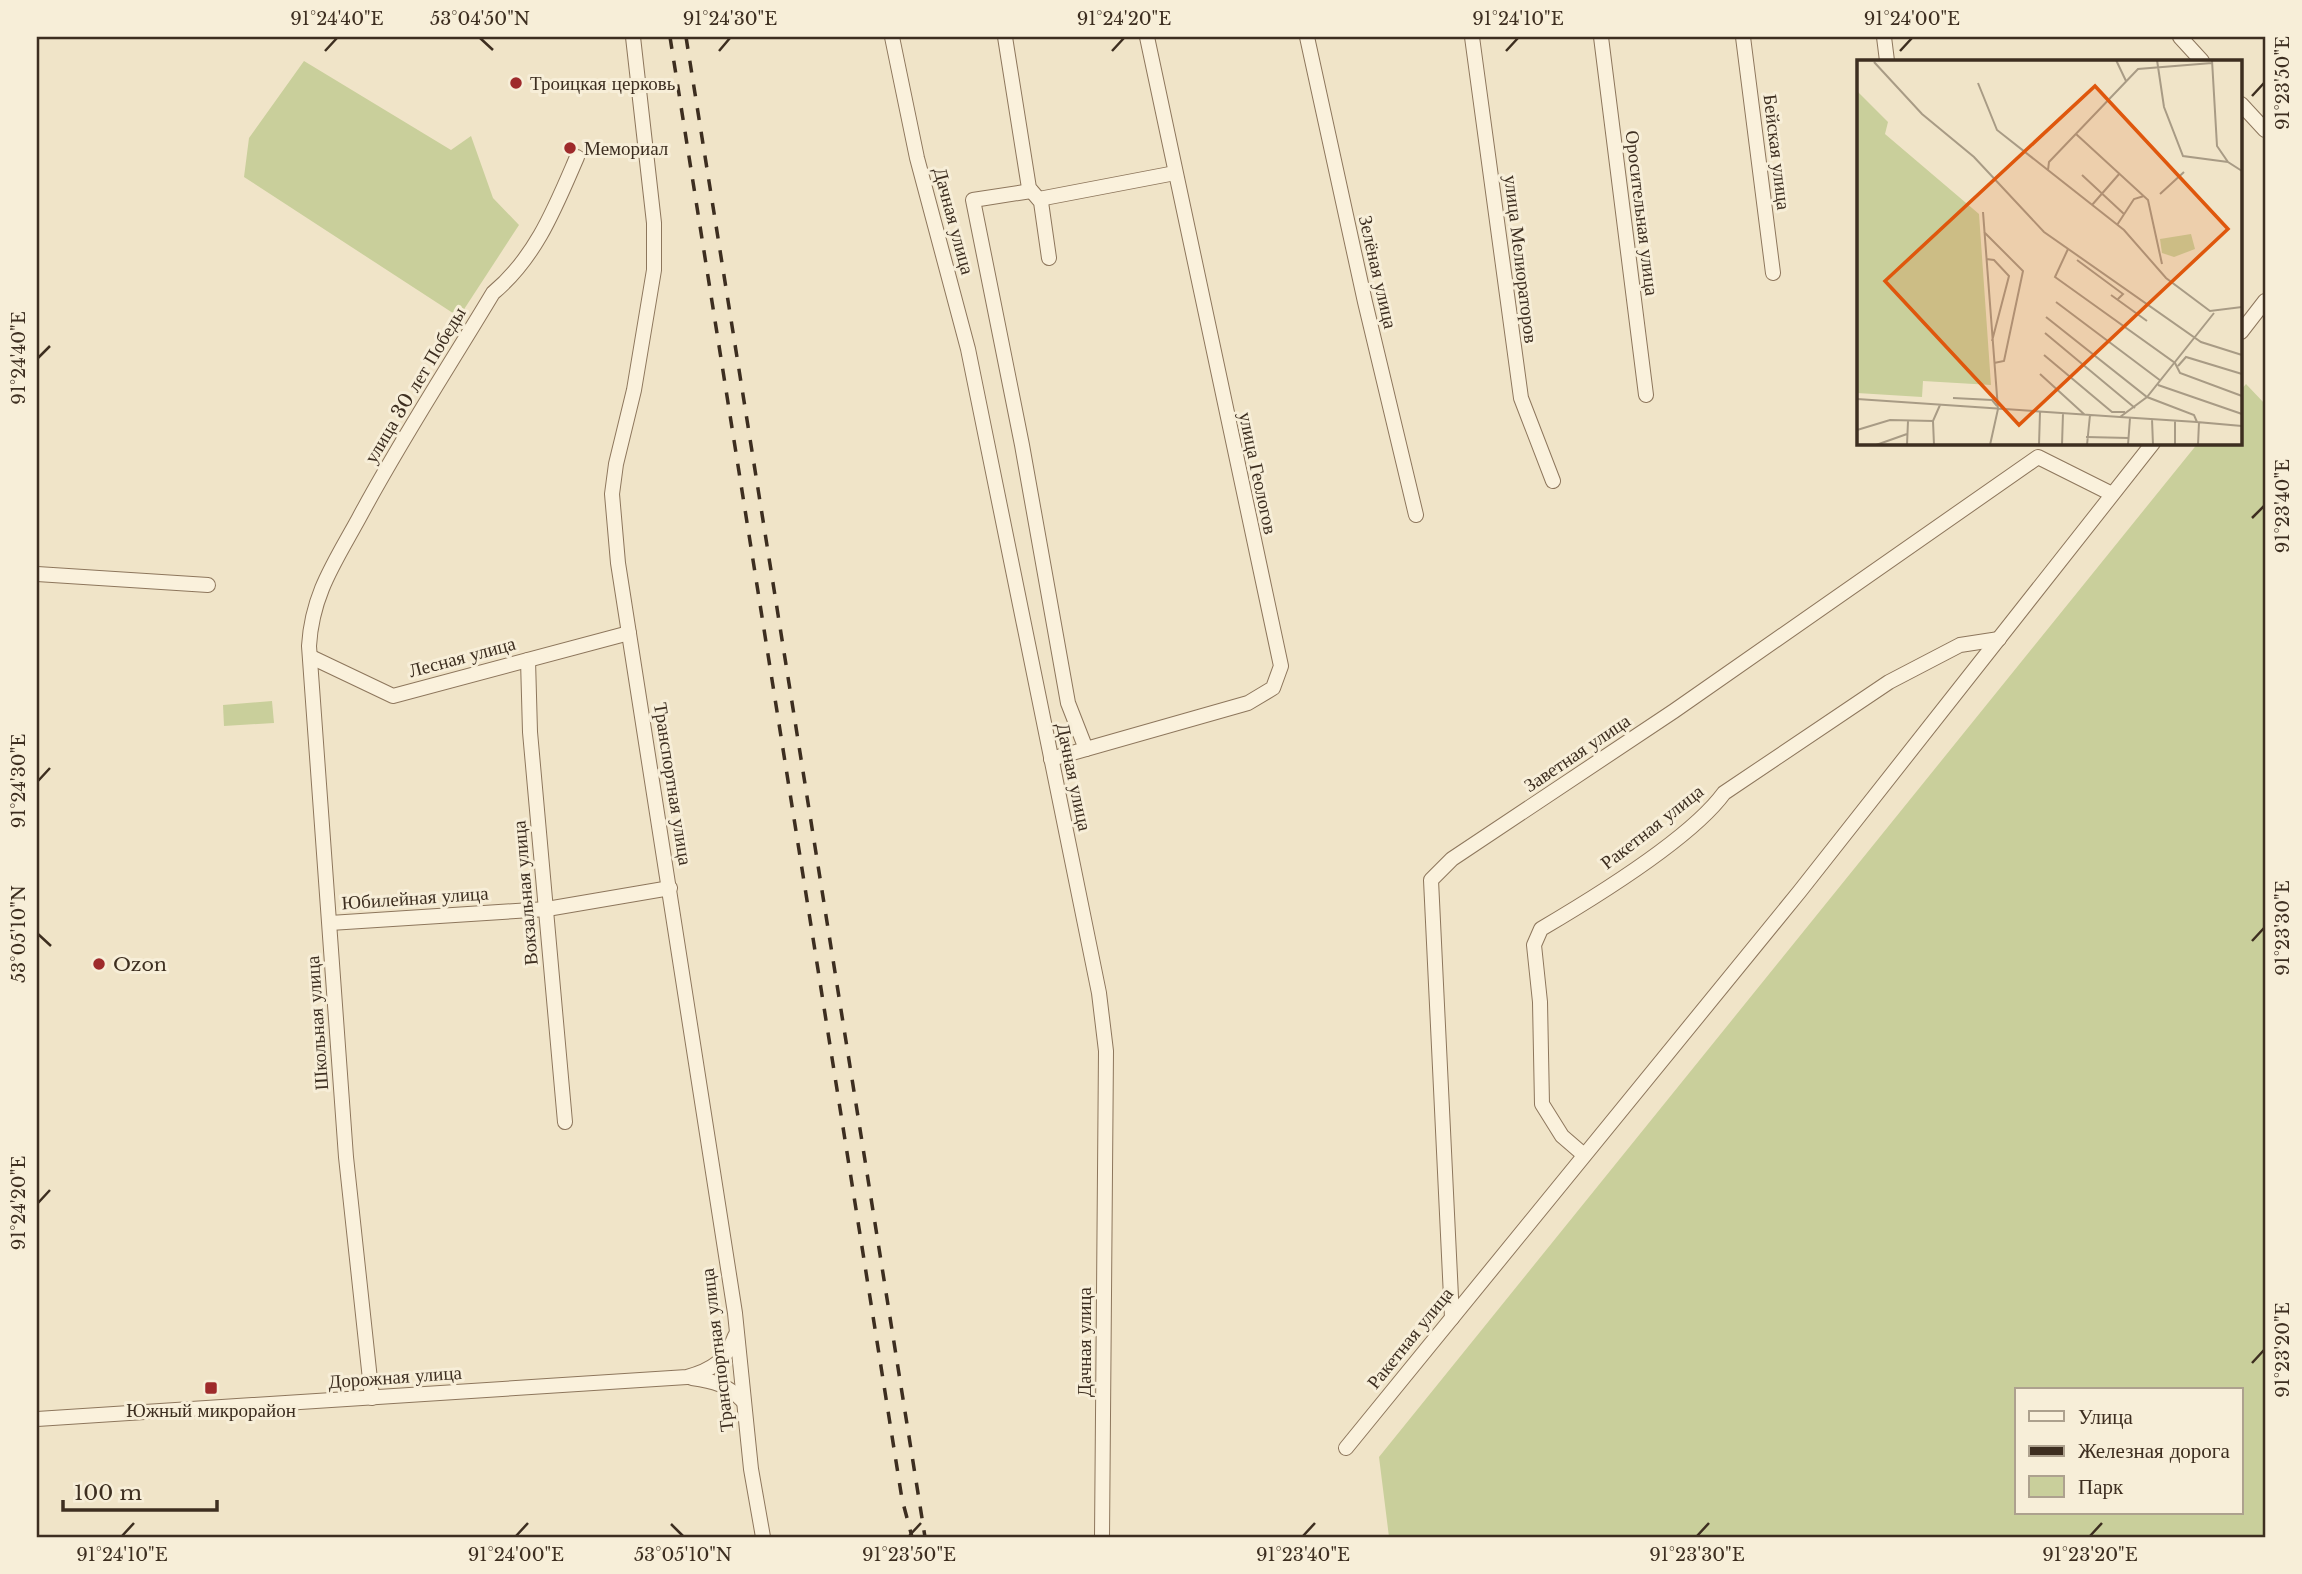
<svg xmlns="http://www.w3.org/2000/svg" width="2302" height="1574" font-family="'Libre Baskerville',serif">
	<rect width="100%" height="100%" fill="#f0e4c8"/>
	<g fill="#c9cf9b" fill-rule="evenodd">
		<polygon points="304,61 451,150 471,136 493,198 519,225 459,317 244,177 249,138"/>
		<path d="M2246,384L2265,404V1537H1389L1379,1457L2198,443H2241V390ZM2017,1390H2241V1513H2017Z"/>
		<polygon points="272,701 274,723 224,726 223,705"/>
	</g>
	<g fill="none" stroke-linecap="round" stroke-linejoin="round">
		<g stroke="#8d765c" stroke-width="16">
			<g id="minor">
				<polyline points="633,37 654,223 654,270 634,390 616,464 612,494 618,563 735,1313 751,1469 763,1537"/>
				<polyline points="892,37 917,158 968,349 1099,993 1106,1051 1102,1537"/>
				<polyline points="1005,37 1029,188 1041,202 1049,258"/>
				<polyline points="1307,37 1365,302 1416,515"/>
				<polyline points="1472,37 1521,398 1553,481"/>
				<polyline points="1601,37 1646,395"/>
				<polyline points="1743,37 1773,273"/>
				<polyline points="1884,37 1887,61"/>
				<polyline points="2180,37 2202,61"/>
				<polyline points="2241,104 2265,130"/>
				<polyline points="1031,191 973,200 1022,445 1068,703 1086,749"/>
				<polyline points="1039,199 1175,173"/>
				<polyline points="2241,332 2265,301"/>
				<polyline points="37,574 208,585"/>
				<polyline points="311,657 393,696 629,633"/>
				<polyline points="528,660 530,732 565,1122"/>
				<polyline points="1051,759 1248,703 1273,688 1281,666 1147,37"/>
				<polyline points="330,923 547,909 670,888"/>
				<path d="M1584,1155L1562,1136L1542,1104L1540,1002L1534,945L1541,929C1592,899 1691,838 1724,793L1889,682L1960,645L1999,639"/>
				<polyline points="1452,1318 1431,880 1452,859 1674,711 2038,457 2112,494"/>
				<path d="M692,1378C715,1381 727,1385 743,1401"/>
				<path d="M372,1398L346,1157L309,646C312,594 335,562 359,518C400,441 448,368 493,293C536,257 555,208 577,157"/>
				<path d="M37,1419L687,1377C712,1370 726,1361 735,1336"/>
				<polyline points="1346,1448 1800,891 2153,443"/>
			</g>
		</g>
		<use href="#minor" stroke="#faf1dc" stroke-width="14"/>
		<g stroke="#3d2e20" stroke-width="3.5" stroke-dasharray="12 12" stroke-linecap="butt">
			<polyline points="670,37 902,1499 912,1537"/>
			<polyline points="686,37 925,1537"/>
		</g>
	</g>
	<path fill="none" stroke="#3d2e20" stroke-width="2.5" d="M480,38L493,50M325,51L337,38M719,51L730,38M1112,51L1124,38M1506,51L1518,38M1900,51L1912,38M2252,96L2264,83M38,358L50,346M2252,518L2264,506M38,781L50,768M38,934L51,946M2252,941L2264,928M38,1203L50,1190M2252,1363L2264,1350M671,1524L683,1536M122,1536L134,1523M516,1536L528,1523M909,1536L921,1523M1303,1536L1315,1523M1697,1536L1709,1523M2090,1536L2102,1523"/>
	<g fill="#9e2a2b" stroke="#f7eed8" stroke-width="2.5">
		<circle cx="516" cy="83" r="7"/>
		<circle cx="570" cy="148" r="7"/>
		<circle cx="99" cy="964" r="7"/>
		<rect x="204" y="1381" width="14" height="14" rx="3.5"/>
	</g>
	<g text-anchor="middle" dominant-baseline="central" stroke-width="6" stroke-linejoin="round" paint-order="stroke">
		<g font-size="19" fill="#3d2e20" stroke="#f7eed8" text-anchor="start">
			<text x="530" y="83">Троицкая церковь</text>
			<text x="584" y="148">Мемориал</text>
			<text x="113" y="964">Ozon</text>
			<text x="211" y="1410" text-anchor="middle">Южный микрорайон</text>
		</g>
		<g font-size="19" fill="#3d2e20" stroke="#f7eed8">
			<text transform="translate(1777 152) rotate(83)">Бейская улица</text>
			<text transform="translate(1642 213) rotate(83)">Оросительная улица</text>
			<text transform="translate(954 221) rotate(75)">Дачная улица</text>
			<text transform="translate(1521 259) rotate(83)">улица Мелиораторов</text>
			<text transform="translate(1378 272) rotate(77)">Зелёная улица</text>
			<text transform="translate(415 385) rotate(-59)">улица 30 лет Победы</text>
			<text transform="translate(1258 473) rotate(78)">улица Геологов</text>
			<text transform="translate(462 657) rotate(-15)">Лесная улица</text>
			<text transform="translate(1577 753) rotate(-34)">Заветная улица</text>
			<text transform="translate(1074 777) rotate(78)">Дачная улица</text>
			<text transform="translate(673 784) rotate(81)">Транспортная улица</text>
			<text transform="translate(1652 827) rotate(-38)">Ракетная улица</text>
			<text transform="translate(525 893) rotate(-95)">Вокзальная улица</text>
			<text transform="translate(415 898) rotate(-4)">Юбилейная улица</text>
			<text transform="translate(317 1023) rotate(-94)">Школьная улица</text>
			<text transform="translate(1410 1338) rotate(-51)">Ракетная улица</text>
			<text transform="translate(1084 1342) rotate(-90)">Дачная улица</text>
			<text transform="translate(717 1350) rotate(-97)">Транспортная улица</text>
			<text transform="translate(395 1377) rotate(-4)">Дорожная улица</text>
		</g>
	</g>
	<g transform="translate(1857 60)">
		<rect width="385" height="385" fill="#f0e4c8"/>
		<path d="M0,31L31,62L28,74L122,154L134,325L66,321L65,337L0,333ZM334,174L338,189L317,197L305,193L303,179Z" fill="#c9cf9b"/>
		<path fill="none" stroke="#a89b85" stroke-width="2" d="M259,0L269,21M300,0L307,47L326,96L371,102M355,0L360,86L371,102L385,111M17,2L65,54L117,97L187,172L344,282L385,295M121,23L140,70L267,170L309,218L353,251L385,247M219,74L291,140L305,204M191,110L192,102L281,9L355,3M225,115L267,154M303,134L327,112M235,145L263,113M126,152L141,349L133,385M260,165L277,139L287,136M127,172L166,211L147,301L137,303M211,189L198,217L318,303L323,313L385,336M129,199L137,200L152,216L135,281M220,200L266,234L261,239M254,235L290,261M199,242L304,321M189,257L290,337L337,355L340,362L385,366M188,273L278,348M187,295L255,352H268M321,306L329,297L385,314M183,314L228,355M301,325L385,354M96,338L135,340L140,346M0,339L263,357L290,337L357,253M263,357L340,362M295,359L296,385M76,361L77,385M0,370L33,360L76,361L83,345M229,377L272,378M19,385L50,374M50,385L51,361M182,385L183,352M205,385L206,353M230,385L233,355M271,385L273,358M318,385V360M341,385L342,362"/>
		<path fill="#df570d" fill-opacity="0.15" stroke="#df570d" stroke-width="3.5" d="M238,26L371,169L162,365L28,221Z"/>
		<rect width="385" height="385" fill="none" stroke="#3d2e20" stroke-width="3.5"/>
	</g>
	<rect width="2302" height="1574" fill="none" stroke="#f7eed8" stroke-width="77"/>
	<rect x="2015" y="1388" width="228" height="126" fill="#f7eed8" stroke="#ada18e" stroke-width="2"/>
	<rect x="2029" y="1411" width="35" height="10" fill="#faf1dc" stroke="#ada18e" stroke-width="2"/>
	<text x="2078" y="1424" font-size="21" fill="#3d2e20">Улица</text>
	<rect x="2029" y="1446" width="35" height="10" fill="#3d2e20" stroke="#ada18e" stroke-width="2"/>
	<text x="2078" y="1458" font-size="21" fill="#3d2e20">Железная дорога</text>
	<rect x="2029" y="1476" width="35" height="21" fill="#c9cf9b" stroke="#ada18e" stroke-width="2"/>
	<text x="2078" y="1494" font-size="21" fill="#3d2e20">Парк</text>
	<path d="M63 1500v10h154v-10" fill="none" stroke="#3d2e20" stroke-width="3.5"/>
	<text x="74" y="1500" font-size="21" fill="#3d2e20" stroke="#f7eed8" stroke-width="5" paint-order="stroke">100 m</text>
	<rect x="38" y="38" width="2226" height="1498" fill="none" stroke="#3d2e20" stroke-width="2.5"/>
	<g font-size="18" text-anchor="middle" fill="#3d2e20">
		<text x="337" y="25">91°24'40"E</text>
		<text x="480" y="25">53°04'50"N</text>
		<text x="730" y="25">91°24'30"E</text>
		<text x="1124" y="25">91°24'20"E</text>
		<text x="1518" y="25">91°24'10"E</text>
		<text x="1912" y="25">91°24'00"E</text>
		<text transform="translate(2283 83) rotate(-90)" y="6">91°23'50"E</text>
		<text transform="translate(19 358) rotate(-90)" y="6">91°24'40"E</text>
		<text transform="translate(2283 506) rotate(-90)" y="6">91°23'40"E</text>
		<text transform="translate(19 781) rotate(-90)" y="6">91°24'30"E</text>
		<text transform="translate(2283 928) rotate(-90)" y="6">91°23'30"E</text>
		<text transform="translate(19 934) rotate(-90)" y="6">53°05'10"N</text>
		<text transform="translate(19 1203) rotate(-90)" y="6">91°24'20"E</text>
		<text transform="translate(2283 1350) rotate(-90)" y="6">91°23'20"E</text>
		<text x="122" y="1561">91°24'10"E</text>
		<text x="516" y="1561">91°24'00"E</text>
		<text x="683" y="1561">53°05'10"N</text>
		<text x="909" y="1561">91°23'50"E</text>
		<text x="1303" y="1561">91°23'40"E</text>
		<text x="1697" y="1561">91°23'30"E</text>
		<text x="2090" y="1561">91°23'20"E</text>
	</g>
</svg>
